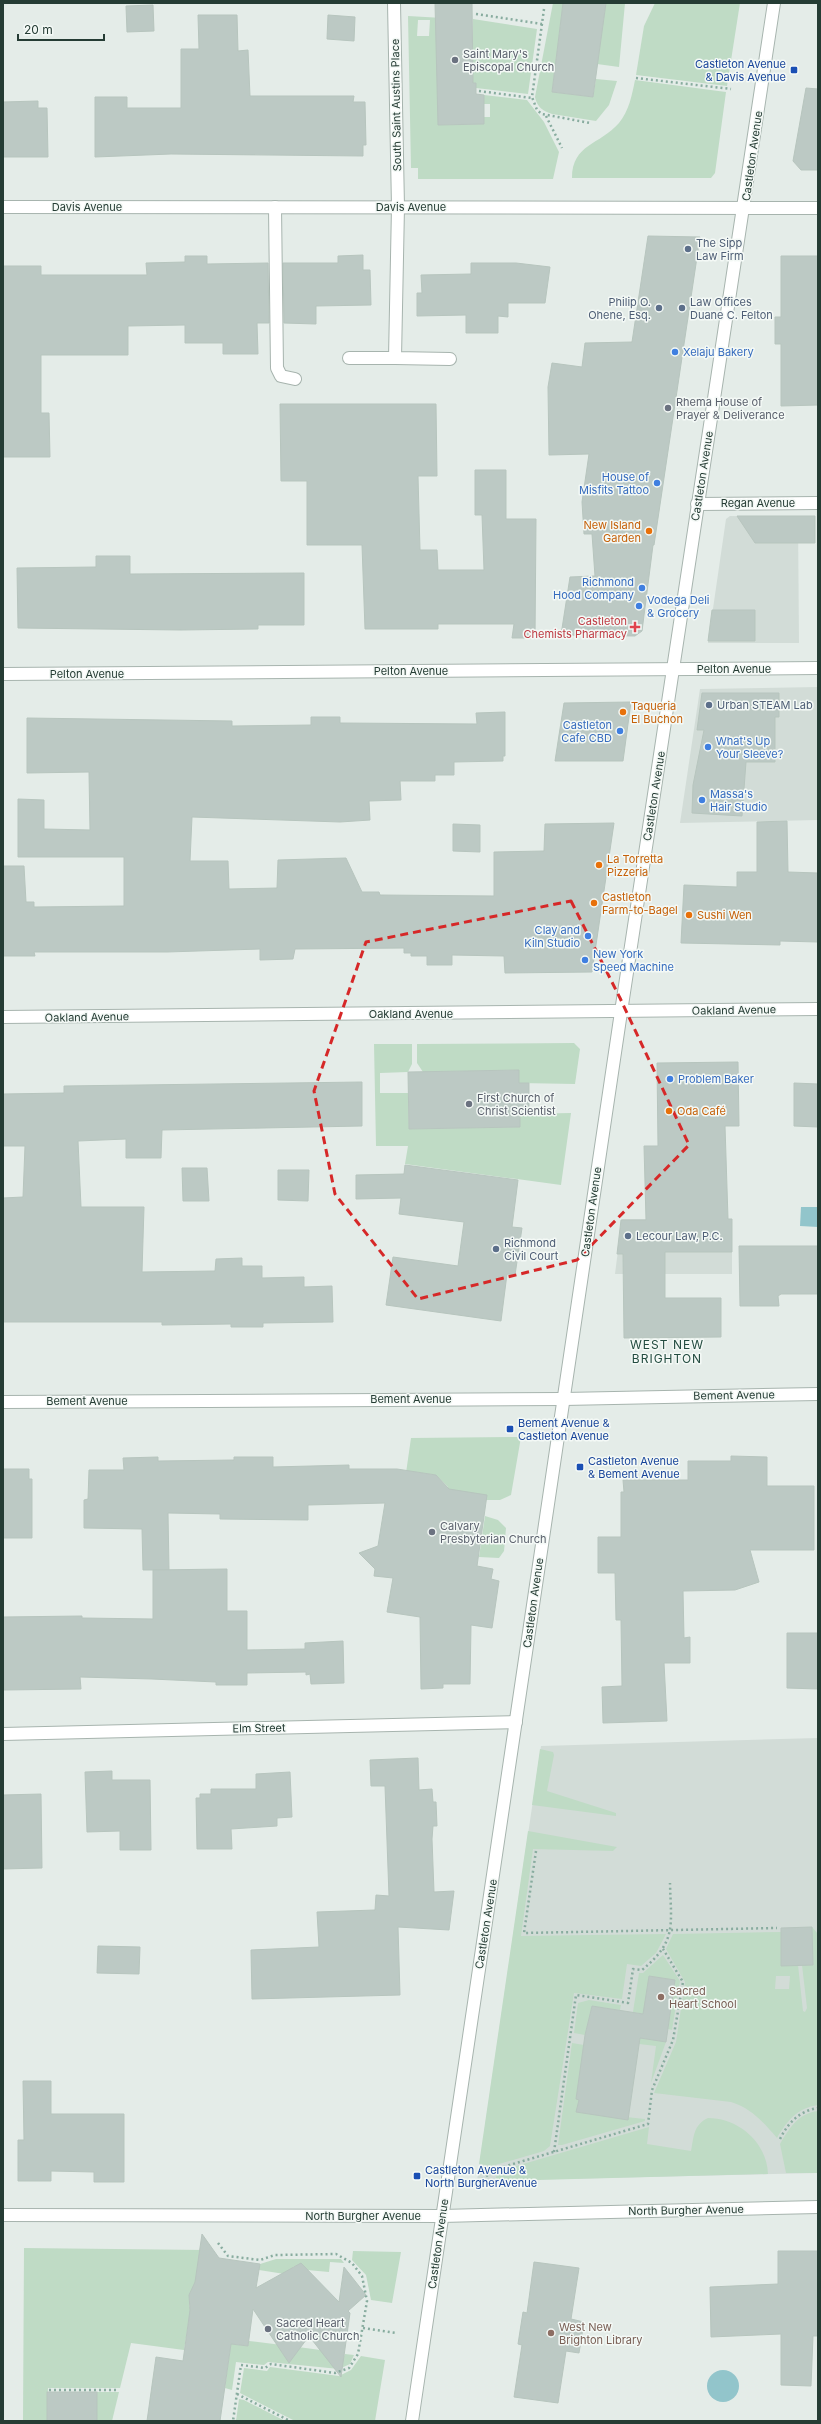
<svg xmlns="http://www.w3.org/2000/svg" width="821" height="2424" font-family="Inter,sans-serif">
	<rect width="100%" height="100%" fill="#e4ece8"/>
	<g fill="#d2dcd7">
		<polygon points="730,516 798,517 799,643 708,643 726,519"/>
		<polygon points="818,687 818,820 680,823 700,689"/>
		<polygon points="622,1219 732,1219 732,1274 615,1274"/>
		<polygon points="818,1738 818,2173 477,2181 541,1746"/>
	</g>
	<g fill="#bfdbc5" fill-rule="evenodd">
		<path d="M553,3L563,4L552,92L593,97L596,79L617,81L609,105L596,121L552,114C543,111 537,107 535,97Z"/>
		<polygon points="606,3 625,3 619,67 597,64"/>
		<polygon points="655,3 740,3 727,86 636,75 644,26"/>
		<path d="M408,16L460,19L439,125L484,124V117H490V104H484V95L527,100L544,122L559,152L553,179H418V168H411ZM418,20H430L429,36H417Z"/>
		<polygon points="473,19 537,29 528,94 476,88 476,83 473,83"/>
		<path d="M635,80L726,92L715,173L711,178H572C572,144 600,145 619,123C629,111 632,95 635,80Z"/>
		<polygon points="574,1043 580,1049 575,1084 519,1083 519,1070 423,1072 417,1063 417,1044"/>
		<polygon points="374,1044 412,1044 412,1064 408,1072 380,1073 380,1093 408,1093 409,1129 520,1127 520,1114 571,1113 561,1185 405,1164 408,1146 376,1146"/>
		<polygon points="521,1437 511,1495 500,1500 486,1500 445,1509 448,1487 436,1475 415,1472 405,1480 411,1438"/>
		<polygon points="485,1516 498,1520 506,1528 504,1551 499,1558 479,1557"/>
		<polygon points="540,1749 553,1752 554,1755 547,1791 616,1813 616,1816 532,1805"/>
		<polygon points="528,1831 617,1847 613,1851 533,1849 521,1936 666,1934 656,1953 641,1966 627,1964 622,1999 574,1993 550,2146 544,2151 492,2166 479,2164"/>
		<path d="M812,1927L818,1934V2105C797,2108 787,2121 777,2138C763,2122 751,2108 731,2102L654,2093L676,2042L685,1982L666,1949L673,1934L781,1932V1965H798L803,2011L805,2012L807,2008L802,1965H813ZM776,1976H790L789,1989H775Z"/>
		<polygon points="663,1955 680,1981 672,2030 668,2029 675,1980 649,1976 644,2014 633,2012 639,1973 643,1973"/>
		<polygon points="589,2000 621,2005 620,2010 592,2006 585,2035 574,2033 578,2003"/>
		<polygon points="640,2038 666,2042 651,2083 656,2046 639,2044"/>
		<polygon points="572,2043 584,2045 576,2099 579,2100 577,2112 645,2119 645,2121 562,2145 558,2145"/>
		<path d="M818,2111V2173H786L780,2144C789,2128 799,2113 818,2111Z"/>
		<path d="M708,2118C739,2118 767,2143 768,2174L495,2181L497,2174L503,2170L649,2127L647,2144L691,2151C694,2137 693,2125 708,2118Z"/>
		<polygon points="24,2248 206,2250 198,2282 189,2295 189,2306 196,2316 189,2318 184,2350 131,2343 120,2388 48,2388 47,2421 23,2421"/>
		<polygon points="353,2251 401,2252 392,2303 371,2300 366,2275 352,2260"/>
		<polygon points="276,2259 341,2259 344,2263 330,2262 329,2272 307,2270 299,2265 293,2267 291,2275 259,2270 260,2264"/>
		<polygon points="249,2341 282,2345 282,2353 286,2357 298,2347 328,2351 341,2363 345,2354 354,2355 350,2364 339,2369 268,2362 264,2365 236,2362 232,2390 225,2388 231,2344 248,2346"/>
		<polygon points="361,2356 385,2360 375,2421 295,2421 240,2393 244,2368 267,2371 270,2367 339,2376 351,2370"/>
		<polygon points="97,2392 119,2392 112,2421 97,2421"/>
		<polygon points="239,2399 244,2400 285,2421 236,2421"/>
	</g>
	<g fill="#92c5cb">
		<polygon points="801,1207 818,1207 818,1227 800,1226"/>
		<circle cx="723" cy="2386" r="16"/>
	</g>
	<g fill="#bcc9c4" stroke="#b7c5be">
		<polygon points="435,3 472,3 473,83 476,83 476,94 484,95 484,124 438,125"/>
		<polygon points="563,3 606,3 593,97 552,92"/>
		<polygon points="153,5 154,31 127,32 126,6"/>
		<polygon points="198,15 237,15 238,51 248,50 250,96 354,96 353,102 365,102 366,145 363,145 363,156 171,154 95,157 95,97 127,97 127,108 181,108 181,49 199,49"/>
		<polygon points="328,15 355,17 354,41 327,39"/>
		<polygon points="806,88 818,89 818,170 801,170 793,161"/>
		<polygon points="38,101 38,108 47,108 48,157 3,157 3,102"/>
		<polygon points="648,236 700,237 654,545 653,545 642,631 635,636 561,635 570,577 595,576 592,534 584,534 582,502 589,454 549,455 548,387 552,363 582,367 585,343 632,342"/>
		<polygon points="363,255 363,270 370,270 371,305 316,306 316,324 284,323 283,263 338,263 338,256"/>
		<polygon points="185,256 207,256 207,264 268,263 269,323 257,323 258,354 223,354 223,343 185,343 185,325 128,326 128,355 41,355 41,413 49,413 50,457 3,457 3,266 41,266 41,275 147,275 146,263 185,262"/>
		<polygon points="781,256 818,256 818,405 781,406 781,344 775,344 775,317 781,317"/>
		<polygon points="471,263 516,263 550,267 545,303 508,303 508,317 498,316 498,333 466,333 466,315 417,316 417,293 422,293 421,275 471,274"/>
		<polygon points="280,404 436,404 437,476 418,476 420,550 437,550 438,570 484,570 482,515 475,515 475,470 506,470 506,519 536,519 535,638 512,638 514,624 438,624 438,629 365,629 362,545 307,545 307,481 281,481"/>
		<polygon points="737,516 815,516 815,543 755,543"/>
		<polygon points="96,556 130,556 130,574 304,573 304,625 258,625 258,629 181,630 18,628 17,568 96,567"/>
		<polygon points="712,610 755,610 755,641 708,641"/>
		<polygon points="702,693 779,693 779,717 775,717 775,762 746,762 742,816 692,813 693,785 704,730 697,730"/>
		<polygon points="631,702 623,761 555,761 564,703"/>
		<polygon points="505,712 505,756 503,756 503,761 454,762 454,775 435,775 435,781 400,781 401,800 369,801 370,820 340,822 192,817 190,861 228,861 229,889 277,888 278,860 346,858 362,892 379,892 380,895 494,896 494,852 544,851 545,824 614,823 592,972 505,973 504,956 452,955 452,965 427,965 427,956 411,956 411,953 404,953 404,948 295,949 293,959 260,960 260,949 167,952 34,952 35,956 3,956 3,866 24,866 26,902 34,902 34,907 124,906 124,857 18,857 18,799 44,800 44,829 90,830 89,772 27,773 27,718 232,721 232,726 311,725 311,717 340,717 340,723 477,724 476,713"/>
		<polygon points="787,821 788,872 818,873 818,942 780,941 780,945 681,943 684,885 737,887 737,872 757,872 757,822"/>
		<polygon points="453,824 480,825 480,852 453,851"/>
		<polygon points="738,1062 739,1126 725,1126 728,1219 732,1219 732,1252 665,1252 665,1298 721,1298 721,1337 624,1338 623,1254 617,1254 621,1220 646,1220 644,1146 658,1146 657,1063"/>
		<polygon points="519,1070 519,1083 529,1083 529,1114 520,1114 520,1127 409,1129 408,1072"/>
		<polygon points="362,1082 362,1126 162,1130 161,1158 126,1158 126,1139 78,1141 81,1207 144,1207 142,1272 215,1271 216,1259 242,1258 242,1266 262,1266 262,1278 304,1277 304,1287 332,1286 333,1322 263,1323 263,1327 231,1327 231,1324 162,1325 162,1322 3,1322 3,1198 23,1197 25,1146 3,1146 3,1094 64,1093 64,1086"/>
		<polygon points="794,1083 818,1084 818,1127 794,1126"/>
		<polygon points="405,1165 518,1180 512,1227 522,1228 515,1275 507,1274 501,1321 386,1305 393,1257 458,1266 464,1222 399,1214 401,1198 356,1199 356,1175 404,1174"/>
		<polygon points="182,1168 207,1168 209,1201 183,1201"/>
		<polygon points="278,1170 309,1170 308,1201 278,1200"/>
		<polygon points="739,1246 818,1246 818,1294 781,1294 778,1296 779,1306 740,1306"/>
		<polygon points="731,1456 767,1457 767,1486 814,1486 814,1550 750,1550 759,1582 735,1590 683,1591 684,1638 690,1637 690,1663 664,1663 667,1721 603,1723 602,1687 622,1686 621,1620 616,1620 615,1573 598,1573 598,1537 621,1537 621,1492 624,1492 623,1480 688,1480 688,1461 731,1461"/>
		<polygon points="158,1457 158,1461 234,1460 234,1457 273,1457 273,1467 349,1465 349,1469 397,1469 436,1475 449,1489 487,1495 477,1566 493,1569 491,1579 499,1581 492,1628 471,1625 470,1684 443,1684 443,1688 421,1689 420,1617 387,1612 393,1578 374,1576 375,1569 359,1553 378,1546 385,1503 308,1505 308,1520 220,1519 220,1514 168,1513 169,1570 143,1570 142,1529 84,1528 84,1500 88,1499 89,1470 124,1470 123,1458"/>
		<polygon points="3,1469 29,1469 29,1479 32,1479 32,1538 3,1538"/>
		<polygon points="227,1569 227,1611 247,1611 247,1650 305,1649 305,1643 343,1641 344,1683 311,1684 310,1674 306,1675 306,1672 247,1673 247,1685 216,1685 216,1682 152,1679 80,1677 81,1689 4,1690 3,1617 82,1616 82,1618 153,1619 153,1570"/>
		<polygon points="787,1633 818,1633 818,1689 787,1688"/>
		<polygon points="418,1758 419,1790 432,1789 433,1802 436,1802 437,1826 433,1826 432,1839 434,1892 454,1891 449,1930 398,1927 400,1995 252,1999 251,1950 319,1947 317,1912 375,1910 376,1895 389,1896 385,1786 371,1786 370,1760"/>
		<polygon points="112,1771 112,1780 150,1780 151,1850 120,1850 120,1831 87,1832 85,1772"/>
		<polygon points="290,1772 292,1817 277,1818 277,1826 231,1829 232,1849 197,1849 196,1798 200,1798 200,1794 211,1794 211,1789 256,1789 256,1774"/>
		<polygon points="41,1794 42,1868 3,1869 3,1795"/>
		<polygon points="812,1927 813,1965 781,1966 781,1928"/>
		<polygon points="98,1946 140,1947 139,1974 97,1973"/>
		<polygon points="649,1976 675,1980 666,2042 640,2038 628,2120 576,2112 579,2100 576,2099 585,2035 592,2006 643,2014"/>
		<polygon points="23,2081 51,2081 51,2114 124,2114 124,2182 94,2182 94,2172 51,2171 51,2181 18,2181 18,2140 24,2140"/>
		<polygon points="202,2234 219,2258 260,2264 256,2288 301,2263 339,2302 344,2267 366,2295 348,2311 350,2313 341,2377 309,2336 289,2363 253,2309 248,2346 231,2344 220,2421 147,2421 156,2357 183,2361 190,2310 189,2295 195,2282"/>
		<polygon points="778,2251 818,2251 818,2336 813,2336 811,2386 781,2385 781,2334 711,2337 710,2287 778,2284"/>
		<polygon points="534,2262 579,2268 571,2319 584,2322 579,2353 566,2351 558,2403 514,2397 522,2345 518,2344 523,2312 527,2313"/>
		<rect x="47" y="2392" width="50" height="29"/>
	</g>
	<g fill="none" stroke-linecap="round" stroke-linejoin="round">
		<g stroke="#a7b4ae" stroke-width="14">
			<g id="minor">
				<polyline points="394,3 398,207 395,358 450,359"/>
				<polyline points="3,207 818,208"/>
				<polyline points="275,207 277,368 281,376 295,379"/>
				<polyline points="349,358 395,358"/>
				<polyline points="697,504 818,503"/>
				<polyline points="3,674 818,668"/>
				<polyline points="3,1017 818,1009"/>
				<polyline points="3,1402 564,1399 818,1394"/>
				<polyline points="3,1734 516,1722"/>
				<polyline points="3,2215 442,2216 818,2207"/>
				<polyline points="412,2421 621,1012 774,3"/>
			</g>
		</g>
		<g stroke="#88ac9f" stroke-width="2.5" stroke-dasharray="2 3" stroke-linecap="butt">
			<polyline points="544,9 532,97 537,110 542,114 590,123"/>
			<polyline points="476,14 542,24"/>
			<polyline points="636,78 731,89"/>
			<polyline points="479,91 532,98"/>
			<polyline points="546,116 562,148"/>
			<polyline points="536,1851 524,1933 777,1928"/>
			<path d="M780,2139C788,2123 799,2111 818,2108"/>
			<path d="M554,2152L576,1995L628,2003L633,1969L642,1970C677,1941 671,1926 670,1883"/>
			<polyline points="474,2185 496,2169 648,2124 652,2090 673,2040 683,1982 663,1949"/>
			<polyline points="218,2243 228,2256 260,2260 275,2255 336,2254 352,2263 362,2276 367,2301 358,2354 349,2368 335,2373 271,2364 265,2368 241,2365 233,2421"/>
			<polyline points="363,2328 396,2333"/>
			<polyline points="49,2390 118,2390"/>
			<polyline points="237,2394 290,2421"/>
		</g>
		<use href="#minor" stroke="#fff" stroke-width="12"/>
	</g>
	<path fill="none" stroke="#d62828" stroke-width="3" stroke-dasharray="8 5" stroke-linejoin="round" d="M571,901L620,998L689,1145L577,1260L418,1299L335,1194L314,1091L366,942Z"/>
	<g fill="#6b7280" stroke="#f4f9f6" stroke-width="1.5">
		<circle cx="455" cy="60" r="4"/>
		<circle cx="668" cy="408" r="4"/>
		<circle cx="469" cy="1104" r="4"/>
		<circle cx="432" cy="1532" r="4"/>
		<circle cx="268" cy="2329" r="4"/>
	</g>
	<g fill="#1a4fb4" stroke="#f4f9f6" stroke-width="1.5">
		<rect x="790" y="66" width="8" height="8" rx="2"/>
		<rect x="506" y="1425" width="8" height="8" rx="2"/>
		<rect x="576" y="1463" width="8" height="8" rx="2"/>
		<rect x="413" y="2172" width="8" height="8" rx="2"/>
	</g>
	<g fill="#5c6f8a" stroke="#f4f9f6" stroke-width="1.5">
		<circle cx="688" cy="249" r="4"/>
		<circle cx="659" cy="308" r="4"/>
		<circle cx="682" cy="308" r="4"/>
		<circle cx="709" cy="705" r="4"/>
		<circle cx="628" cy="1236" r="4"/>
		<circle cx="496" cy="1249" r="4"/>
	</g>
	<g fill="#3f7fe0" stroke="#f4f9f6" stroke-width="1.5">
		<circle cx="675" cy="352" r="4"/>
		<circle cx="657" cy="483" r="4"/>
		<circle cx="642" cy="588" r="4"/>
		<circle cx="639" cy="606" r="4"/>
		<circle cx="620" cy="731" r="4"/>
		<circle cx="708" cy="747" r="4"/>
		<circle cx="702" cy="800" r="4"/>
		<circle cx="588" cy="936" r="4"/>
		<circle cx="585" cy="960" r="4"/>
		<circle cx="670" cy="1079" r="4"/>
	</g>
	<g fill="#e8710a" stroke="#f4f9f6" stroke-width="1.5">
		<circle cx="649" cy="531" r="4"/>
		<circle cx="623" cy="712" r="4"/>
		<circle cx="599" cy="865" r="4"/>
		<circle cx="594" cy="903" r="4"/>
		<circle cx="689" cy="915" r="4"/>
		<circle cx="669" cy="1111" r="4"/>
	</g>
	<path fill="#e0444e" stroke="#f4f9f6" stroke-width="1.5" d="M633 621h4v4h4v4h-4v4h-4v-4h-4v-4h4z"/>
	<g fill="#8d6e63" stroke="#f4f9f6" stroke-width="1.5">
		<circle cx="661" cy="1997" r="4"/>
		<circle cx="551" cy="2333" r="4"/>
	</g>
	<g text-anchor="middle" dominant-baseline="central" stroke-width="3" stroke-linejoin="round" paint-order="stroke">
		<g font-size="11" fill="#5b616d" stroke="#f4f9f6" text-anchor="start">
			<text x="463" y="54">Saint Mary's<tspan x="463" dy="13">Episcopal Church</tspan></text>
			<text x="676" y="402">Rhema House of<tspan x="676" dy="13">Prayer &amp; Deliverance</tspan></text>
			<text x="477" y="1098">First Church of<tspan x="477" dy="13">Christ Scientist</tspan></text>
			<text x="440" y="1526">Calvary<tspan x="440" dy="13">Presbyterian Church</tspan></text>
			<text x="276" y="2323">Sacred Heart<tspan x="276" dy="13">Catholic Church</tspan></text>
		</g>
		<g font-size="11" fill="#164399" stroke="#f4f9f6" text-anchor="start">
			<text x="786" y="64" text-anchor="end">Castleton Avenue<tspan x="786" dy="13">&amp; Davis Avenue</tspan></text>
			<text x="518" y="1423">Bement Avenue &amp;<tspan x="518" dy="13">Castleton Avenue</tspan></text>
			<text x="588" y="1461">Castleton Avenue<tspan x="588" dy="13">&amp; Bement Avenue</tspan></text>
			<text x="425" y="2170">Castleton Avenue &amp;<tspan x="425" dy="13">North BurgherAvenue</tspan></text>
		</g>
		<g font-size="11" fill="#253c34" stroke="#f4f9f6">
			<text transform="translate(396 105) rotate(-91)">South Saint Austins Place</text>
			<text transform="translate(752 156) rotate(-82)">Castleton Avenue</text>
			<text x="87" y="207">Davis Avenue</text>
			<text x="411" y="207">Davis Avenue</text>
			<text transform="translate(702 476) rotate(-81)">Castleton Avenue</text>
			<text x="758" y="503">Regan Avenue</text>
			<text x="734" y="669">Pelton Avenue</text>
			<text x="411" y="671">Pelton Avenue</text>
			<text x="87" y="674">Pelton Avenue</text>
			<text transform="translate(654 796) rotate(-81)">Castleton Avenue</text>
			<text transform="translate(734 1010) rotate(-1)">Oakland Avenue</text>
			<text x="411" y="1014">Oakland Avenue</text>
			<text transform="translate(87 1017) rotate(-1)">Oakland Avenue</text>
			<text transform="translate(591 1212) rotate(-82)">Castleton Avenue</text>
			<text transform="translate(734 1395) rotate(-1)">Bement Avenue</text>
			<text x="411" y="1399">Bement Avenue</text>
			<text x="87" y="1401">Bement Avenue</text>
			<text transform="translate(533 1603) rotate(-82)">Castleton Avenue</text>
			<text transform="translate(259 1728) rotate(-1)">Elm Street</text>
			<text transform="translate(486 1924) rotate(-81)">Castleton Avenue</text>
			<text transform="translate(686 2210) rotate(-1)">North Burgher Avenue</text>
			<text x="363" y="2216">North Burgher Avenue</text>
			<text transform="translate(438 2244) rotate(-82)">Castleton Avenue</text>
		</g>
		<g font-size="11" fill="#4e5e75" stroke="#f4f9f6" text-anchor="start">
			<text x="696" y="243">The Sipp<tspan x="696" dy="13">Law Firm</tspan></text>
			<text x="651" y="302" text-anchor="end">Philip O.<tspan x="651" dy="13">Ohene, Esq.</tspan></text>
			<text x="690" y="302">Law Offices<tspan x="690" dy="13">Duane C. Felton</tspan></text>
			<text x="717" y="705">Urban STEAM Lab</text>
			<text x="636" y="1236">Lecour Law, P.C.</text>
			<text x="504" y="1243">Richmond<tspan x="504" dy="13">Civil Court</tspan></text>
		</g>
		<g font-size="11" fill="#366cbe" stroke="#f4f9f6" text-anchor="start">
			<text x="683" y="352">Xelaju Bakery</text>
			<text x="649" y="477" text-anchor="end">House of<tspan x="649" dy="13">Misfits Tattoo</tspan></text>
			<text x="634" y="582" text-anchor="end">Richmond<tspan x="634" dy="13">Hood Company</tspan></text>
			<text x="647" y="600">Vodega Deli<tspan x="647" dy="13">&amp; Grocery</tspan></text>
			<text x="612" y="725" text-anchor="end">Castleton<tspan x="612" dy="13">Cafe CBD</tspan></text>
			<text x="716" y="741">What's Up<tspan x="716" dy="13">Your Sleeve?</tspan></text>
			<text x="710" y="794">Massa's<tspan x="710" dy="13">Hair Studio</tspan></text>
			<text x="580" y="930" text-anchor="end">Clay and<tspan x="580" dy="13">Kiln Studio</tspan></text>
			<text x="593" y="954">New York<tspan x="593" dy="13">Speed Machine</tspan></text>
			<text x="678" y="1079">Problem Baker</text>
		</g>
		<g font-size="11" fill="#c56008" stroke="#f4f9f6" text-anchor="start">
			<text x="641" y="525" text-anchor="end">New Island<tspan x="641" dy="13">Garden</tspan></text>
			<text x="631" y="706">Taqueria<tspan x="631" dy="13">El Buchon</tspan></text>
			<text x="607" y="859">La Torretta<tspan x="607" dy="13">Pizzeria</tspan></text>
			<text x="602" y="897">Castleton<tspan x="602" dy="13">Farm-to-Bagel</tspan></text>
			<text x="697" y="915">Sushi Wen</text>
			<text x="677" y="1111">Oda Café</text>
		</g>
		<g font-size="11" fill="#be3a42" stroke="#f4f9f6" text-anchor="end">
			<text x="627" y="621">Castleton<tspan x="627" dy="13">Chemists Pharmacy</tspan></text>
		</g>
		<g font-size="11" fill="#785e54" stroke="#f4f9f6" text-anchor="start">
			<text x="669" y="1991">Sacred<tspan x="669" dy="13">Heart School</tspan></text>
			<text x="559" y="2327">West New<tspan x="559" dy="13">Brighton Library</tspan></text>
		</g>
		<g font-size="12" letter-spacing="1" fill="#234c40" stroke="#f4f9f6">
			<text x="667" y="1344">WEST NEW<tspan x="667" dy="14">BRIGHTON</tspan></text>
		</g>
	</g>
	<rect width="821" height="2424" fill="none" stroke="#253c34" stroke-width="8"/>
	<path d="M18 34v6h86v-6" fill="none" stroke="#253c34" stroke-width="2"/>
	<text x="24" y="34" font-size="12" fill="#253c34" stroke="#f4f9f6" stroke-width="3" paint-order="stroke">20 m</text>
</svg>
